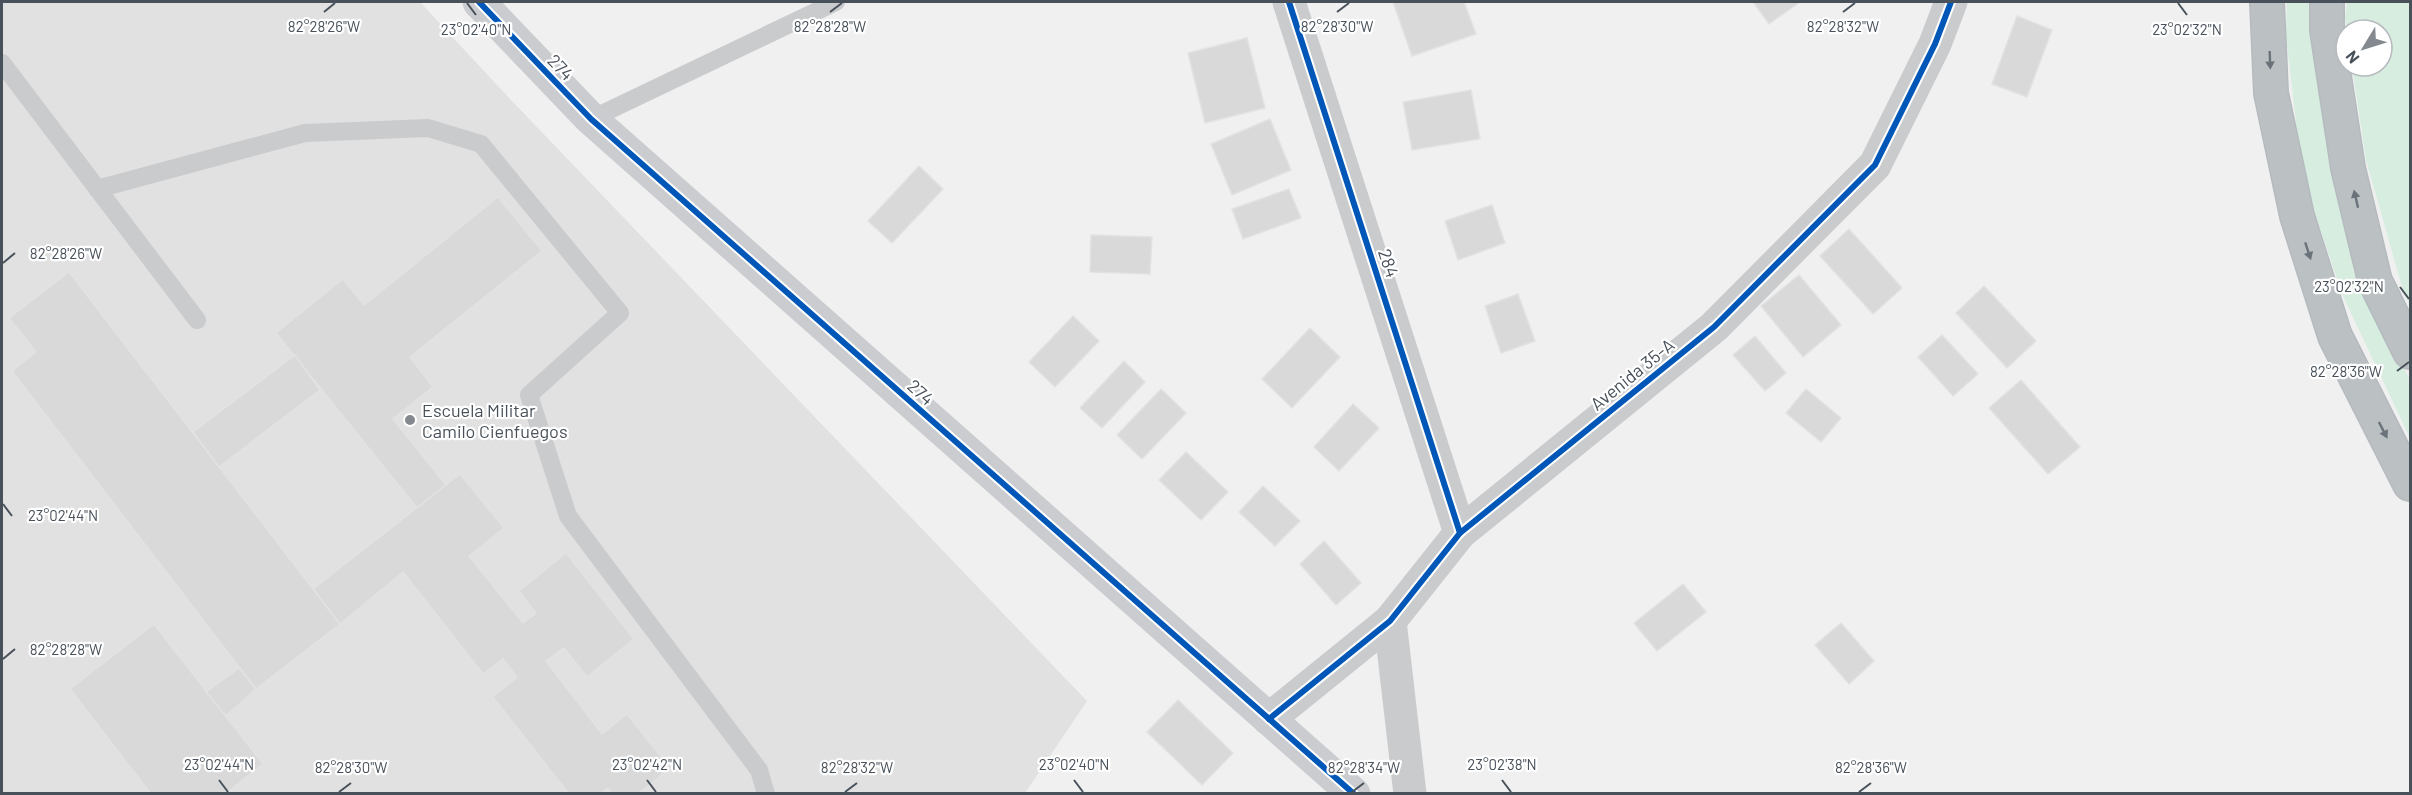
<svg xmlns="http://www.w3.org/2000/svg" width="2412" height="795" font-family="Barlow,sans-serif">
	<rect width="100%" height="100%" fill="#f0f0f0"/>
	<polygon fill="#e2e1e1" points="2,2 420,2 511,100 1087,701 1025,793 2,794"/>
	<g fill="#d6ede0">
		<polygon points="2287,2 2312,2 2322,93 2354,273 2410,380 2410,438 2342,294 2302,174 2286,35"/>
		<polygon points="2347,2 2410,2 2410,305 2404,294 2366,160 2352,66 2382,66 2382,30 2347,30 2345,18"/>
	</g>
	<g fill="#d9d9da" stroke="#e1e2e3" stroke-width="1.5">
		<polygon points="1393,2 1464,2 1476,34 1412,56"/>
		<polygon points="1753,2 1800,2 1769,24"/>
		<polygon points="2017,16 2052,30 2027,97 1992,84"/>
		<polygon points="1247,38 1265,108 1205,123 1188,53"/>
		<polygon points="1471,90 1480,139 1412,150 1403,102"/>
		<polygon points="1270,119 1291,170 1232,195 1211,144"/>
		<polygon points="919,166 943,189 892,243 868,221"/>
		<polygon points="1289,189 1301,218 1243,239 1232,209"/>
		<polygon points="498,197 542,251 410,357 433,387 393,419 446,485 417,508 276,333 343,279 364,305"/>
		<polygon points="1492,205 1505,243 1458,260 1445,221"/>
		<polygon points="1849,229 1902,288 1873,314 1820,256"/>
		<polygon points="1091,235 1152,237 1150,274 1090,272"/>
		<polygon points="69,272 340,624 256,689 12,371 36,352 9,318"/>
		<polygon points="1799,275 1841,325 1803,357 1761,306"/>
		<polygon points="1984,286 2036,341 2007,368 1956,313"/>
		<polygon points="1518,294 1535,341 1501,353 1485,306"/>
		<polygon points="1073,316 1099,341 1055,387 1029,362"/>
		<polygon points="1310,328 1340,357 1292,408 1262,379"/>
		<polygon points="1942,335 1978,374 1953,396 1918,357"/>
		<polygon points="1755,336 1786,373 1765,391 1733,355"/>
		<polygon points="295,355 320,390 219,467 193,432"/>
		<polygon points="1124,361 1145,382 1102,428 1080,408"/>
		<polygon points="2021,380 2080,447 2048,474 1989,408"/>
		<polygon points="1161,389 1186,413 1142,459 1117,435"/>
		<polygon points="1806,389 1841,418 1821,442 1786,413"/>
		<polygon points="1353,404 1379,428 1339,471 1314,447"/>
		<polygon points="1186,452 1228,492 1201,520 1159,480"/>
		<polygon points="460,474 504,528 469,556 523,623 536,613 519,591 566,553 634,639 587,677 564,648 546,661 602,734 627,714 670,768 638,794 612,794 608,788 600,794 569,794 493,697 517,677 503,659 483,674 403,572 340,624 313,589"/>
		<polygon points="1263,486 1300,521 1275,546 1239,512"/>
		<polygon points="1324,541 1361,583 1336,605 1300,564"/>
		<polygon points="1683,584 1706,612 1657,651 1634,623"/>
		<polygon points="1841,623 1874,661 1849,684 1815,645"/>
		<polygon points="154,624 263,764 225,794 151,794 70,689"/>
		<polygon points="239,668 256,689 226,716 206,692"/>
		<polygon points="1178,700 1233,753 1202,785 1147,732"/>
	</g>
	<g fill="none" stroke-linecap="round" stroke-linejoin="round">
		<g stroke="#b5babe" stroke-width="36">
			<g id="highway">
				<polyline points="2267,2 2271,93 2297,216 2335,336 2410,484"/>
				<polyline points="2327,2 2327,30 2348,168 2375,281 2410,352"/>
			</g>
		</g>
		<g stroke="#cacbcd" stroke-width="18">
			<polyline points="2,63 197,320"/>
			<polyline points="591,119 836,2"/>
			<polyline points="97,189 305,133 428,128 481,144 620,313 529,395 568,516 759,770 766,794"/>
		</g>
		<g stroke="#cacbcd" stroke-width="33">
			<polyline points="1289,2 1460,533"/>
			<polyline points="1390,621 1410,794"/>
			<polyline points="1269,719 1390,621 1460,533 1714,327 1875,165 1935,44 1951,2"/>
		</g>
		<polyline stroke="#cacccf" stroke-width="33" points="479,2 591,119 1354,794"/>
		<use href="#highway" stroke="#bbc0c3" stroke-width="33"/>
		<g stroke="#fff" stroke-width="10">
			<g id="cycleway">
				<polyline points="479,2 591,119 1354,794"/>
				<polyline points="1289,2 1460,533"/>
				<polyline points="1269,719 1390,621 1460,533 1714,327 1875,165 1935,44 1951,2"/>
			</g>
		</g>
		<use href="#cycleway" stroke="#0057b8" stroke-width="6"/>
	</g>
	<defs><path id="oneway-solid" d="M-6-.8H1V-3.2L6.5 0L1 3.2V.8H-6Z" transform="scale(1.5)"/></defs>
	<g fill="#6a727a">
		<use href="#oneway-solid" transform="translate(2270 60) rotate(88)"/>
		<use href="#oneway-solid" transform="translate(2356 199) rotate(-103)"/>
		<use href="#oneway-solid" transform="translate(2308 251) rotate(72)"/>
		<use href="#oneway-solid" transform="translate(2383 430) rotate(63)"/>
	</g>
	<path fill="none" stroke="#48515a" stroke-width="2" d="M467,3L476,15M2178,3L2187,15M324,12L335,3M830,12L842,3M1337,12L1349,3M1843,12L1855,3M3,263L15,253M2400,287L2409,299M2397,371L2409,362M3,504L12,516M3,659L15,649M219,780L228,792M647,780L656,792M1074,780L1083,792M1502,780L1511,792M339,792L351,783M845,792L857,783M1352,792L1364,783M1859,792L1871,783"/>
	<circle fill="#83898e" stroke="#fff" stroke-width="2" cx="410" cy="420" r="6"/>
	<g text-anchor="middle" dominant-baseline="central" stroke-width="4.5" stroke-linejoin="round" paint-order="stroke">
		<g font-size="18" fill="#48515a" stroke="#fff">
			<text transform="translate(561 67) rotate(46)">274</text>
			<text transform="translate(1389 263) rotate(72)">284</text>
			<text transform="translate(1632 374) rotate(-39)">Avenida 35-A</text>
			<text transform="translate(921 392) rotate(42)">274</text>
		</g>
		<g font-size="18" fill="#48515a" stroke="#fff" text-anchor="start">
			<text x="422" y="410">Escuela Militar<tspan x="422" dy="21">Camilo Cienfuegos</tspan></text>
		</g>
	</g>
	<g font-size="15" text-anchor="middle" fill="#48515a" stroke="#fff" stroke-width="4.5" stroke-linejoin="round" paint-order="stroke">
		<text x="830" y="32">82°28'28"W</text>
		<text x="1337" y="32">82°28'30"W</text>
		<text x="1843" y="32">82°28'32"W</text>
		<text x="324" y="32">82°28'26"W</text>
		<text x="476" y="35">23°02'40"N</text>
		<text x="2187" y="35">23°02'32"N</text>
		<text x="66" y="259">82°28'26"W</text>
		<text x="2349" y="292">23°02'32"N</text>
		<text x="2346" y="377">82°28'36"W</text>
		<text x="63" y="521">23°02'44"N</text>
		<text x="66" y="655">82°28'28"W</text>
		<text x="219" y="770">23°02'44"N</text>
		<text x="647" y="770">23°02'42"N</text>
		<text x="1074" y="770">23°02'40"N</text>
		<text x="1502" y="770">23°02'38"N</text>
		<text x="351" y="773">82°28'30"W</text>
		<text x="857" y="773">82°28'32"W</text>
		<text x="1364" y="773">82°28'34"W</text>
		<text x="1871" y="773">82°28'36"W</text>
	</g>
	<rect width="2412" height="795" fill="none" stroke="#48515a" stroke-width="6"/>
	<g transform="translate(2364 48) rotate(232)"><circle r="28" fill="#ffffff" stroke="#b6b9bd" stroke-width="1.5"/>
	<path d="M0-4.5L10 22L0 15L-10 22Z" fill="#83898e"/>
	<text y="-9" font-size="16" font-weight="bold" text-anchor="middle" fill="#48515a">N</text>
	</g>
</svg>
